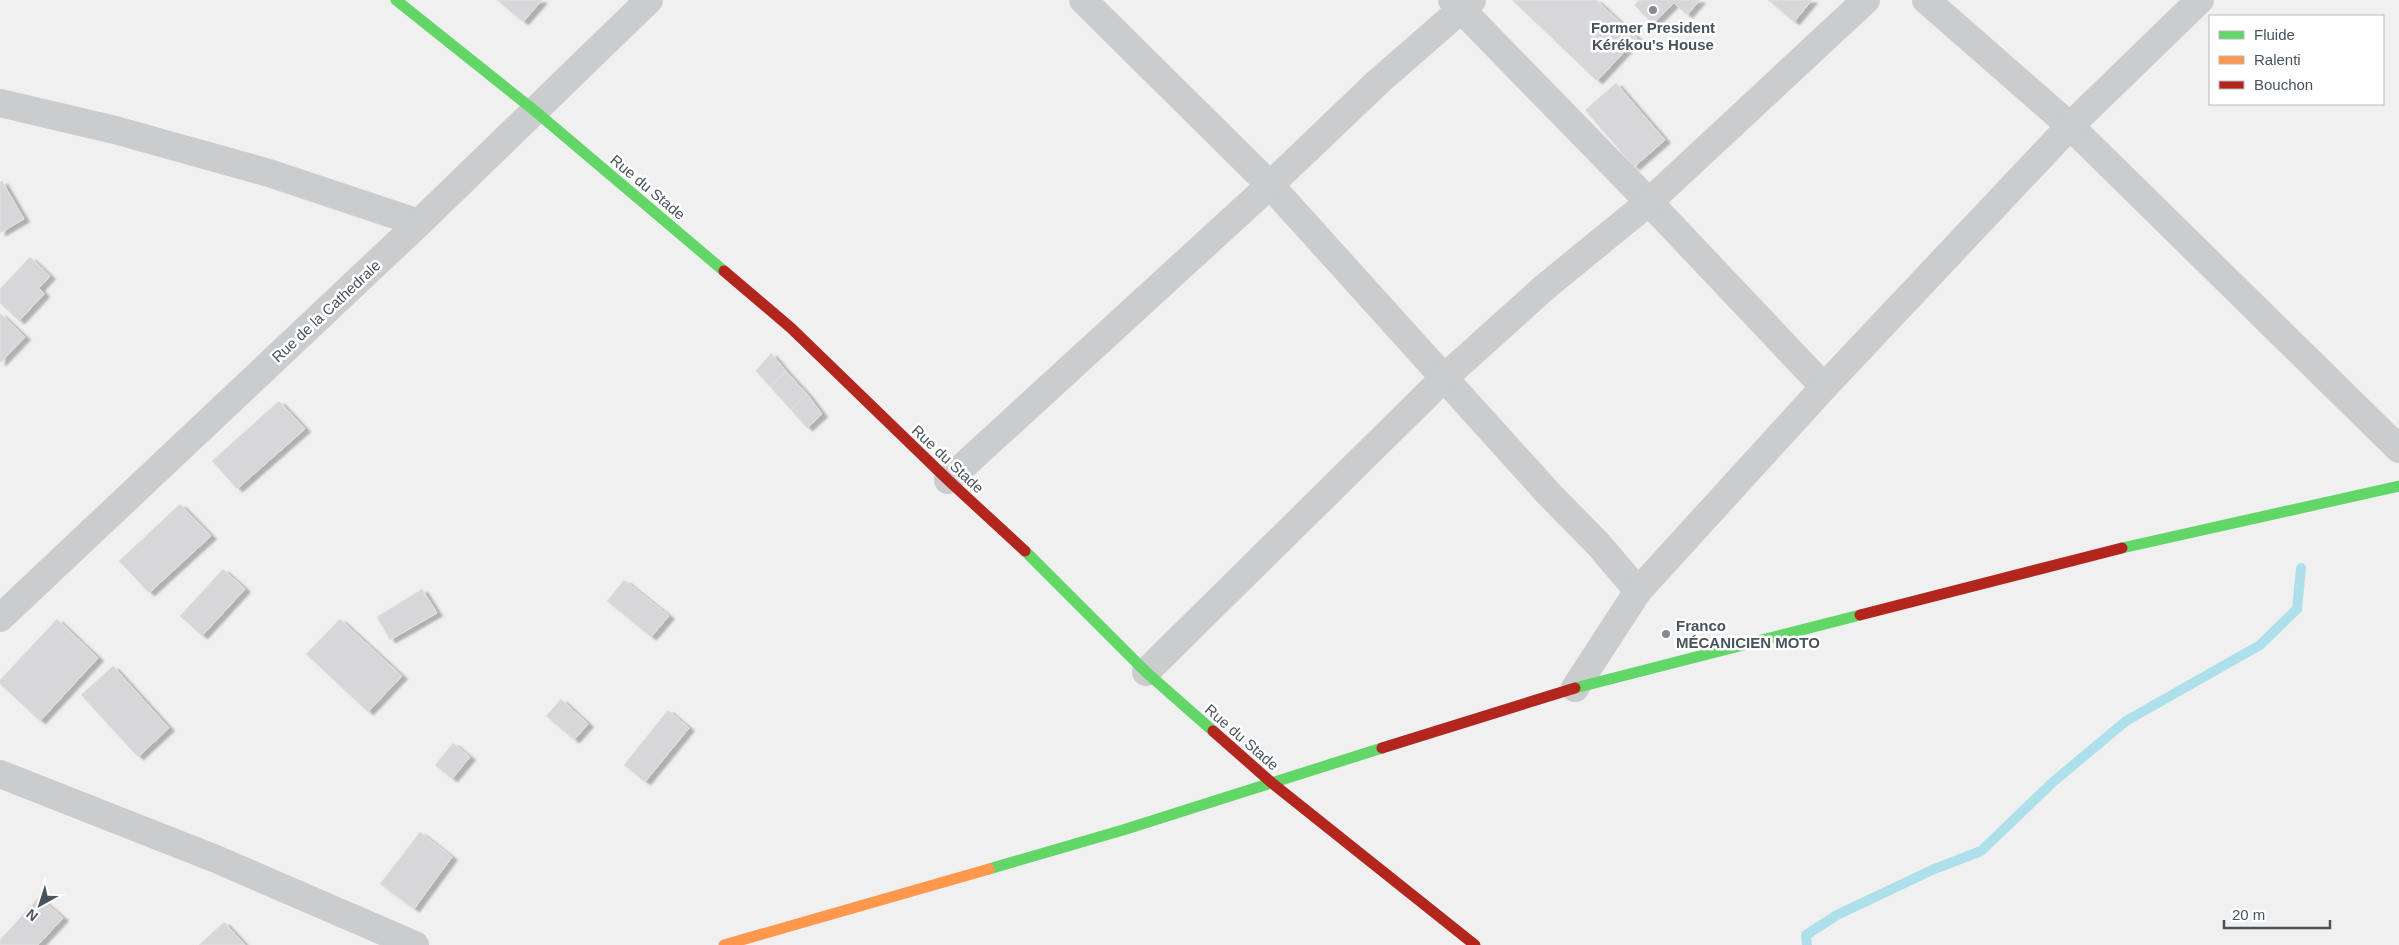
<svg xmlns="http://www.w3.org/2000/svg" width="2399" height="945" font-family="Helvetica,sans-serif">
	<defs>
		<filter id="shadow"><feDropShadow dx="5.5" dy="3" stdDeviation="1" flood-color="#0004"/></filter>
	</defs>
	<rect width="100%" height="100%" fill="#f1f0f0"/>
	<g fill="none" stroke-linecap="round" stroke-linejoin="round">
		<polyline stroke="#ade0ea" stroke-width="10" points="1807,945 1806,935 1837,915 1932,870 1981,851 2053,782 2126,721 2260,645 2297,609 2301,568"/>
	</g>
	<g fill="#d7d7d9" stroke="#e2e2e3" filter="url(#shadow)">
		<polygon points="497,0 542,0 523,22"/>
		<polygon points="1512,0 1596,0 1637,38 1597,81"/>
		<polygon points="1639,0 1700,0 1687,15 1674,3 1653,24 1634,5"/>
		<polygon points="1768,0 1812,0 1794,22"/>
		<polygon points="1616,83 1665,140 1634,167 1585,110"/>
		<polygon points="2,181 24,219 0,233 0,182"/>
		<polygon points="30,257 50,276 39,288 44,294 19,321 0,303 0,289"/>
		<polygon points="0,313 25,337 0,363"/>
		<polygon points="771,353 786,371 770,387 756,371"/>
		<polygon points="786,371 807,394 791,410 770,387"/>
		<polygon points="807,394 822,414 807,428 791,410"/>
		<polygon points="279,401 305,429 237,489 212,461"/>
		<polygon points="180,504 211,536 149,593 119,561"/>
		<polygon points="223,569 245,589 202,636 180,616"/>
		<polygon points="624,580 669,616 651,637 607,601"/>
		<polygon points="422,589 437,613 390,640 377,617"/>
		<polygon points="57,619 98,658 40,721 0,684 0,680"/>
		<polygon points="340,619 402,676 368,712 306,654"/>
		<polygon points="113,666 169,728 138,757 81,695"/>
		<polygon points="561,699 588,724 574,740 546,716"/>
		<polygon points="668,710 689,728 645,782 624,765"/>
		<polygon points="453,743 470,757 452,779 435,765"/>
		<polygon points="420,832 452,857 414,909 380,884"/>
		<polygon points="39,897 63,918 38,945 0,945 0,940"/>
		<polygon points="224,922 245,945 199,945"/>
	</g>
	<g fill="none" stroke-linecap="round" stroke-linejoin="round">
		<g stroke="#caccce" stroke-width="28">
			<polyline points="1083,0 1270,185 1549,494 1599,545 1638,591"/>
			<polyline points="1452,0 1649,202 1824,387"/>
			<polyline points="1926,0 2070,126 2399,449"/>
			<polyline points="0,103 115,130 269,173 419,223"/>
			<polyline points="948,480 1270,185 1379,81 1472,0"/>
			<polyline points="0,618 419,223 649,0"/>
			<polyline points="1146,672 1444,378 1545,287 1649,202 1866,0"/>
			<polyline points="1575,688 1638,591 1824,387 2070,126 2200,0"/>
			<polyline points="0,774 216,859 415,945"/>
		</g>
		<g stroke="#63d668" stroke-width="11">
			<polyline points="396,0 535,111 724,271"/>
			<polyline points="2122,548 2399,486"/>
			<polyline points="1025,551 1146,672 1213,731"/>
			<polyline points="1575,688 1860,615"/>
			<polyline points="989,869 1123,830 1382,748"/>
		</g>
		<polyline stroke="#ff974d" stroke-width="11" points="724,945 989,869"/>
		<g stroke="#b3261e" stroke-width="11">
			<polyline points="724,271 791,328 948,480 1025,551"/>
			<polyline points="1860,615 2122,548"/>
			<polyline points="1213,731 1272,783 1475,945"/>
			<polyline points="1382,748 1575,688"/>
		</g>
	</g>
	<g fill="#838a90" stroke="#fff" stroke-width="2">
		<circle cx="1653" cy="10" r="5"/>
		<circle cx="1666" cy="634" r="5"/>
	</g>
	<g text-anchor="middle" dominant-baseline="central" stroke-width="5" stroke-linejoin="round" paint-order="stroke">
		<g font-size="15" font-weight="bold" fill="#48535c" stroke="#fff">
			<text x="1653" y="27">Former President<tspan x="1653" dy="17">Kérékou's House</tspan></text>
			<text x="1676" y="625" text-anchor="start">Franco<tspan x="1676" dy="17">MÉCANICIEN MOTO</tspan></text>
		</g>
		<g font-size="15" fill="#48535c" stroke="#fff">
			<text transform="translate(648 187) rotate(40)">Rue du Stade</text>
			<text transform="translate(326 311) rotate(-43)">Rue de la Cathedrale</text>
			<text transform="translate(948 459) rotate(43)">Rue du Stade</text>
			<text transform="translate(1242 737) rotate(41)">Rue du Stade</text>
		</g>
	</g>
	<rect x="2209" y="15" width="175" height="90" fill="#ffffff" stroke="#b6babe"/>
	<rect x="2219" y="31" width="25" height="8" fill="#63d668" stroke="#b6babe"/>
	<text x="2254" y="40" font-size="15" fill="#48535c">Fluide</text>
	<rect x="2219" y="56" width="25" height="8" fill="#ff974d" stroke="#b6babe"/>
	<text x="2254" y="65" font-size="15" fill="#48535c">Ralenti</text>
	<rect x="2219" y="81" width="25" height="8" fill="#b3261e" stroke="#b6babe"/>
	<text x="2254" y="90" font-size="15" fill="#48535c">Bouchon</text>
	<g transform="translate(40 905) rotate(219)" stroke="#ffffff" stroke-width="4" paint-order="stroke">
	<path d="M0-4L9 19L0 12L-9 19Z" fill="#48535c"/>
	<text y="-8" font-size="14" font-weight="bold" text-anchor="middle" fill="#48535c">N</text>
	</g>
	<path d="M2224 920v8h106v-8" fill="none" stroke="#48535c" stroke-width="2.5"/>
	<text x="2232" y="920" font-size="15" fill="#48535c" stroke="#ffffff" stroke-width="4" paint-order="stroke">20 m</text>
</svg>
